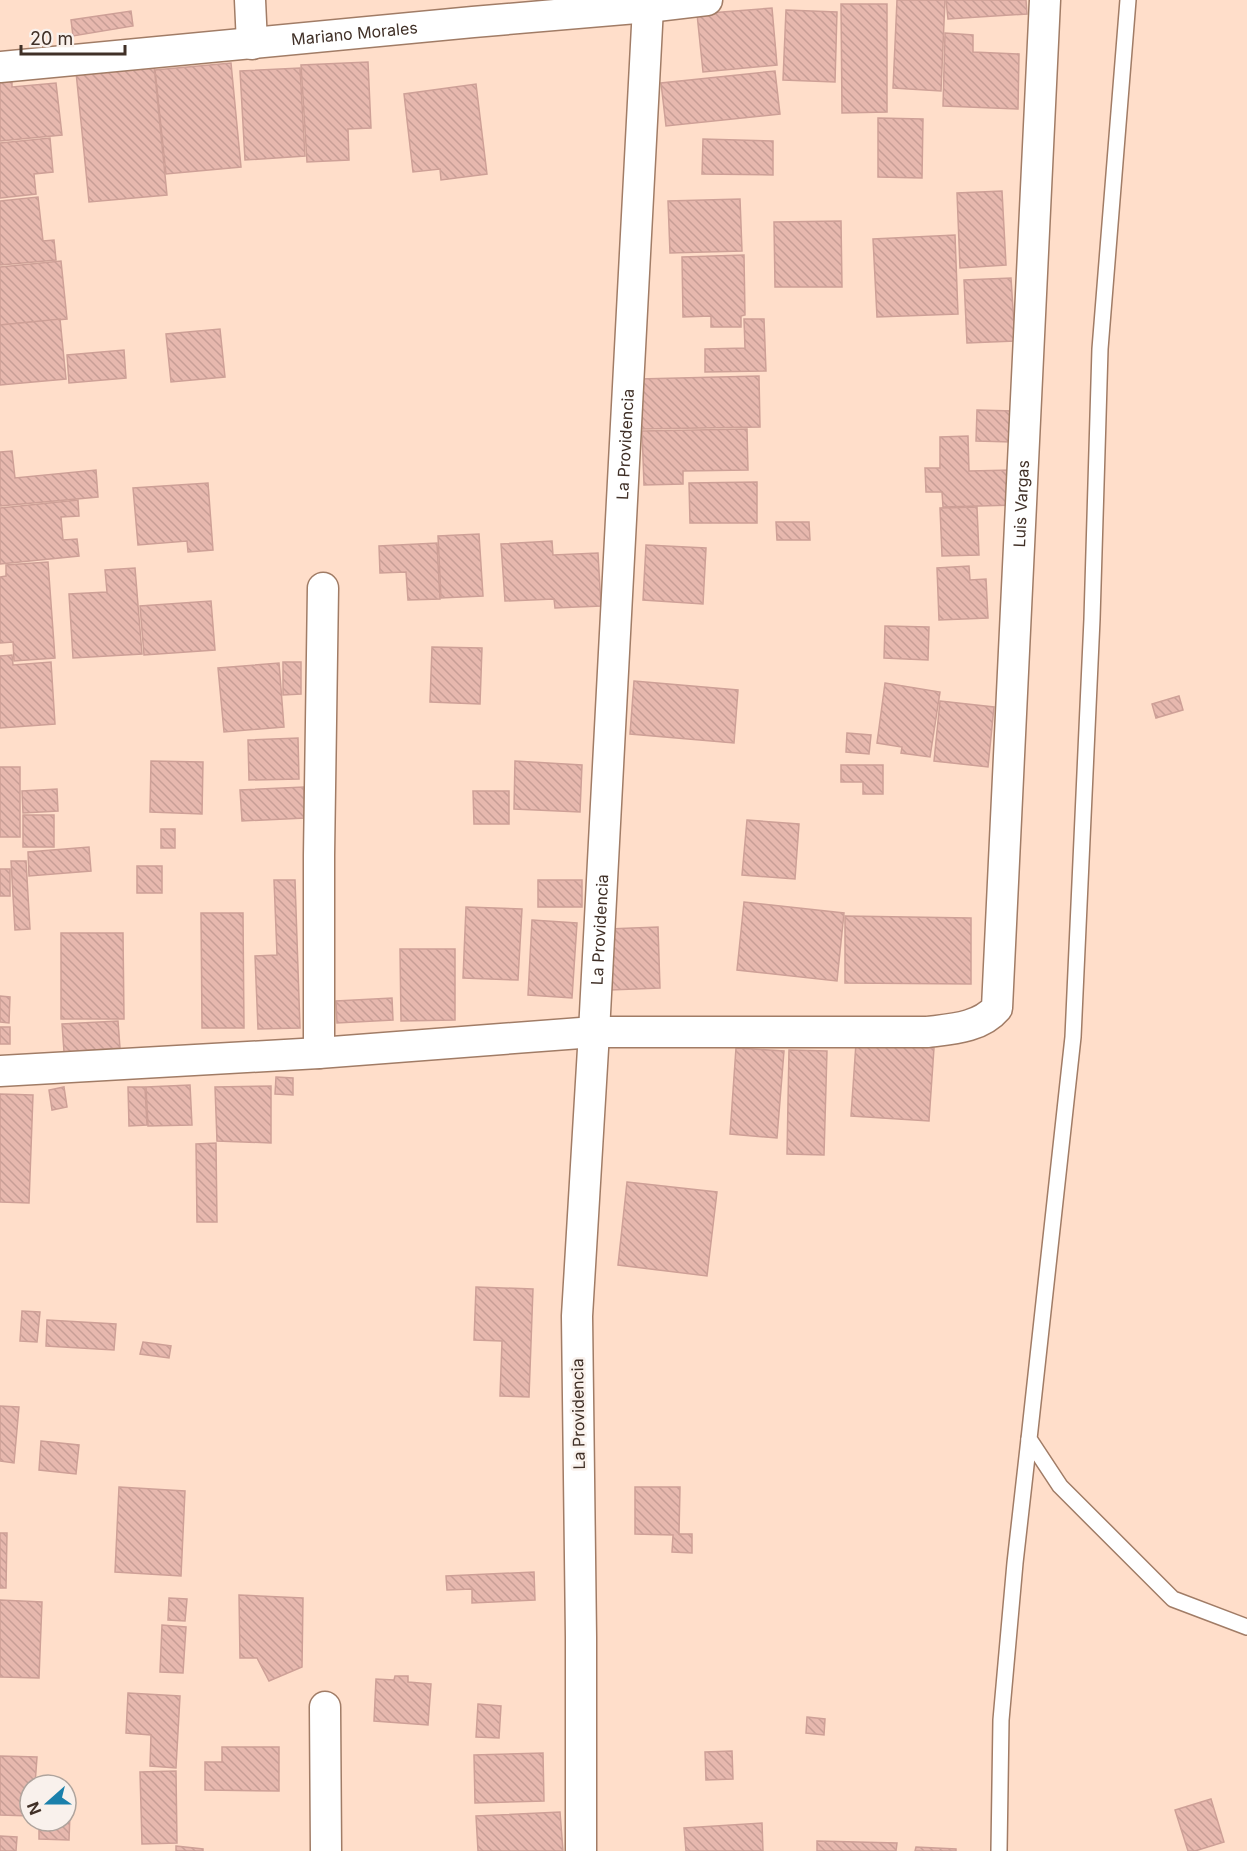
<svg xmlns="http://www.w3.org/2000/svg" width="1247" height="1851" font-family="Inter,sans-serif">
	<defs>
		<pattern id="building-back-hatch" width="6" height="6" patternUnits="userSpaceOnUse" patternTransform="scale(1.5)"><rect width="6" height="6" fill="#e7b8ae"/><path d="M-1 5l2 2M0 0l6 6M5-1l2 2" fill="none" stroke="#c79e96"/></pattern>
	</defs>
	<rect width="100%" height="100%" fill="#ffdeca"/>
	<g fill="url(#building-back-hatch)" stroke="#cea097" stroke-width="1.5">
		<polygon points="897,0 945,0 941,91 893,88"/>
		<polygon points="946,0 1026,0 1027,14 948,19"/>
		<polygon points="841,4 887,4 887,112 842,113"/>
		<polygon points="772,8 777,65 703,72 697,14"/>
		<polygon points="786,10 837,12 835,82 783,80"/>
		<polygon points="131,11 133,26 73,36 71,20"/>
		<polygon points="945,33 973,35 973,52 1019,54 1018,109 943,106"/>
		<polygon points="368,62 371,128 348,129 349,160 307,162 301,65"/>
		<polygon points="231,63 241,167 166,174 155,70"/>
		<polygon points="154,65 167,195 89,202 76,72"/>
		<polygon points="300,68 305,156 245,160 240,71"/>
		<polygon points="775,71 780,114 666,126 661,83"/>
		<polygon points="12,77 12,87 56,83 62,135 0,141 0,78"/>
		<polygon points="476,84 487,174 441,180 440,169 413,172 404,94"/>
		<polygon points="878,118 923,119 922,178 878,177"/>
		<polygon points="50,138 53,172 34,174 36,194 0,198 0,143"/>
		<polygon points="703,139 773,141 773,175 702,174"/>
		<polygon points="1002,191 1006,265 960,268 957,193"/>
		<polygon points="38,197 43,241 54,240 56,260 0,265 0,201"/>
		<polygon points="740,199 742,251 670,253 668,201"/>
		<polygon points="841,221 842,287 775,287 774,222"/>
		<polygon points="955,235 958,314 877,317 873,239"/>
		<polygon points="744,255 745,315 741,316 741,327 711,327 711,316 683,317 682,257"/>
		<polygon points="61,261 67,319 0,325 0,267"/>
		<polygon points="1011,278 1015,341 967,343 964,280"/>
		<polygon points="60,319 66,379 0,385 0,325"/>
		<polygon points="744,319 764,319 766,371 705,372 705,349 745,348"/>
		<polygon points="220,329 225,377 171,382 166,334"/>
		<polygon points="124,350 126,378 69,383 67,355"/>
		<polygon points="759,376 760,427 641,429 639,379"/>
		<polygon points="977,410 1013,411 1012,442 976,441"/>
		<polygon points="747,429 748,470 683,471 683,484 644,485 642,431"/>
		<polygon points="968,436 969,471 1013,470 1015,505 943,507 942,492 926,492 925,468 940,468 940,437"/>
		<polygon points="12,451 15,478 96,470 98,497 0,506 0,452"/>
		<polygon points="757,482 757,523 690,523 689,483"/>
		<polygon points="208,483 213,550 188,552 187,541 138,545 133,488"/>
		<polygon points="78,500 79,516 61,517 63,540 77,539 79,556 0,564 0,508"/>
		<polygon points="977,507 979,555 942,556 940,508"/>
		<polygon points="776,522 809,522 810,540 777,540"/>
		<polygon points="479,534 483,596 441,598 438,536"/>
		<polygon points="552,541 553,555 598,553 601,606 555,608 554,599 505,601 501,544"/>
		<polygon points="437,543 440,599 408,600 406,572 380,573 379,546"/>
		<polygon points="646,545 706,548 703,604 643,600"/>
		<polygon points="48,562 55,658 14,661 13,642 0,643 0,577 6,576 6,565"/>
		<polygon points="969,566 970,580 986,579 988,618 939,620 937,568"/>
		<polygon points="135,568 142,654 73,658 69,594 107,592 105,570"/>
		<polygon points="211,601 215,650 144,655 140,606"/>
		<polygon points="885,626 929,627 928,660 884,658"/>
		<polygon points="432,647 482,648 480,704 430,702"/>
		<polygon points="12,655 13,665 51,662 55,724 0,728 0,656"/>
		<polygon points="283,662 301,662 301,694 283,695"/>
		<polygon points="279,663 284,727 224,732 218,668"/>
		<polygon points="634,681 738,690 734,743 630,734"/>
		<polygon points="885,683 940,692 930,757 901,753 902,747 877,743"/>
		<polygon points="1179,696 1183,710 1156,718 1152,704"/>
		<polygon points="940,701 994,707 988,767 934,761"/>
		<polygon points="847,733 871,735 869,754 846,752"/>
		<polygon points="298,738 299,779 249,780 248,740"/>
		<polygon points="151,761 203,762 202,814 150,812"/>
		<polygon points="515,761 582,765 580,812 514,809"/>
		<polygon points="841,765 883,765 883,794 863,794 863,782 841,782"/>
		<rect x="0" y="767" width="20" height="70"/>
		<polygon points="304,787 305,818 242,821 240,790"/>
		<polygon points="57,789 58,811 23,813 22,791"/>
		<polygon points="473,791 509,791 509,824 474,824"/>
		<rect x="23" y="815" width="31" height="32"/>
		<polygon points="747,820 799,824 795,879 742,875"/>
		<rect x="161" y="829" width="14" height="19"/>
		<polygon points="89,847 91,871 29,876 28,852"/>
		<polygon points="11,861 26,861 30,929 15,930"/>
		<rect x="137" y="866" width="25" height="27"/>
		<rect x="0" y="869" width="10" height="27"/>
		<polygon points="274,880 295,880 300,1028 258,1029 255,956 277,955"/>
		<rect x="538" y="880" width="44" height="27"/>
		<polygon points="744,902 844,913 837,981 737,970"/>
		<polygon points="466,907 522,909 518,980 463,978"/>
		<polygon points="201,913 243,913 244,1028 202,1028"/>
		<polygon points="845,916 971,918 971,984 845,983"/>
		<polygon points="532,920 577,923 572,998 528,995"/>
		<polygon points="658,927 660,988 610,990 608,929"/>
		<polygon points="61,933 123,933 124,1019 61,1019"/>
		<polygon points="400,949 455,949 455,1020 401,1021"/>
		<polygon points="0,996 10,997 9,1023 0,1022"/>
		<polygon points="392,998 393,1020 337,1023 336,1001"/>
		<polygon points="118,1021 120,1048 64,1052 62,1024"/>
		<rect x="0" y="1027" width="10" height="17"/>
		<polygon points="856,1043 934,1048 929,1121 851,1116"/>
		<polygon points="736,1048 784,1051 777,1138 730,1134"/>
		<polygon points="789,1050 827,1051 824,1155 787,1154"/>
		<polygon points="276,1077 293,1078 293,1095 275,1094"/>
		<polygon points="190,1085 192,1125 148,1126 146,1087"/>
		<polygon points="271,1086 271,1143 217,1141 215,1087"/>
		<polygon points="64,1087 67,1107 52,1110 49,1090"/>
		<polygon points="128,1087 145,1087 147,1125 129,1126"/>
		<polygon points="0,1094 33,1095 29,1203 0,1202"/>
		<polygon points="216,1143 217,1222 197,1222 196,1144"/>
		<polygon points="627,1182 717,1192 707,1276 618,1265"/>
		<polygon points="476,1287 533,1289 529,1397 500,1396 502,1341 474,1340"/>
		<polygon points="22,1311 40,1312 37,1342 20,1341"/>
		<polygon points="47,1320 116,1324 114,1350 46,1346"/>
		<polygon points="143,1342 171,1346 169,1358 140,1354"/>
		<polygon points="0,1406 19,1407 14,1463 0,1461"/>
		<polygon points="41,1441 79,1445 76,1474 39,1470"/>
		<polygon points="119,1487 185,1491 181,1576 115,1572"/>
		<polygon points="635,1487 680,1487 679,1534 692,1534 692,1553 672,1552 673,1535 635,1534"/>
		<polygon points="0,1533 7,1533 6,1588 0,1588"/>
		<polygon points="534,1572 535,1600 472,1603 472,1589 447,1590 446,1576"/>
		<polygon points="239,1595 303,1598 302,1667 269,1681 257,1658 240,1658"/>
		<polygon points="169,1598 187,1599 185,1621 168,1620"/>
		<polygon points="0,1600 42,1602 39,1678 0,1677"/>
		<polygon points="162,1625 186,1627 183,1673 160,1672"/>
		<polygon points="395,1676 408,1676 408,1682 431,1684 428,1725 374,1721 376,1679 394,1680"/>
		<polygon points="128,1693 180,1696 176,1768 150,1766 151,1735 126,1733"/>
		<polygon points="478,1704 501,1706 499,1738 476,1737"/>
		<polygon points="807,1717 825,1719 824,1735 806,1733"/>
		<polygon points="222,1747 279,1747 279,1791 205,1790 205,1762 222,1762"/>
		<polygon points="732,1751 733,1779 706,1780 705,1752"/>
		<polygon points="543,1753 544,1801 475,1803 474,1755"/>
		<polygon points="0,1756 37,1757 35,1785 30,1785 30,1816 0,1815"/>
		<polygon points="176,1771 177,1843 142,1844 140,1772"/>
		<polygon points="1211,1799 1224,1842 1195,1851 1188,1851 1175,1810"/>
		<polygon points="560,1812 563,1851 478,1851 476,1816"/>
		<polygon points="66,1813 70,1813 69,1840 39,1839 39,1821 66,1821"/>
		<polygon points="762,1823 763,1851 686,1851 684,1828"/>
		<polygon points="0,1836 17,1837 16,1851 0,1851"/>
		<polygon points="817,1841 897,1843 896,1851 817,1851"/>
		<polygon points="176,1846 203,1849 203,1851 176,1851"/>
		<polygon points="916,1847 956,1849 956,1851 915,1851"/>
	</g>
	<g fill="none" stroke-linecap="round" stroke-linejoin="round">
		<g stroke="#a17c66" stroke-width="18">
			<g id="lane">
				<polyline points="1128,0 1100,349 1092,619 1073,1037 1029,1439 1060,1486 1173,1599 1247,1627"/>
				<polyline points="999,1851 1001,1720 1015,1563 1029,1439"/>
			</g>
		</g>
		<g stroke="#a17c66" stroke-width="33">
			<g id="street">
				<polyline points="250,0 252,44"/>
				<path id="s1" d="M0,67L473,22L648,7L707,0"/>
				<polyline points="319,1053 319,855 323,588"/>
				<path id="s2" d="M0,1071L319,1053L594,1032H927C951,1029 980,1028 997,1008L1045,0"/>
				<polyline points="325,1707 326,1851"/>
				<path id="s3" d="M581,1851V1637L577,1316L594,1032L648,7"/>
			</g>
		</g>
		<use href="#lane" stroke="#fff" stroke-width="15"/>
		<use href="#street" stroke="#fff" stroke-width="30"/>
	</g>
	<g text-anchor="middle" dominant-baseline="central" stroke-width="5" stroke-linejoin="round" paint-order="stroke">
		<g font-size="16" fill="#403027" stroke="#f9f1ec">
			<text stroke="none"><textPath href="#s1" startOffset="356">Mariano Morales</textPath></text>
			<text stroke="none"><textPath href="#s3" startOffset="1408">La Providencia</textPath></text>
			<text stroke="none"><textPath href="#s2" startOffset="1509">Luis Vargas</textPath></text>
			<text stroke="none"><textPath href="#s3" startOffset="922">La Providencia</textPath></text>
			<text transform="translate(578 1414) rotate(-91)">La Providencia</text>
		</g>
	</g>
	<g transform="translate(48 1803) rotate(249)"><circle r="28" fill="#f9f1ec" stroke="#afa49d" stroke-width="1.5"/>
	<path d="M0-4.5L10 22L0 15L-10 22Z" fill="#1b80ab"/>
	<text y="-9" font-size="16" font-weight="bold" text-anchor="middle" fill="#403027">N</text>
	</g>
	<path d="M21 45v9h104v-9" fill="none" stroke="#403027" stroke-width="3"/>
	<text x="30" y="45" font-size="18" fill="#403027" stroke="#f9f1ec" stroke-width="4.5" paint-order="stroke">20 m</text>
</svg>
